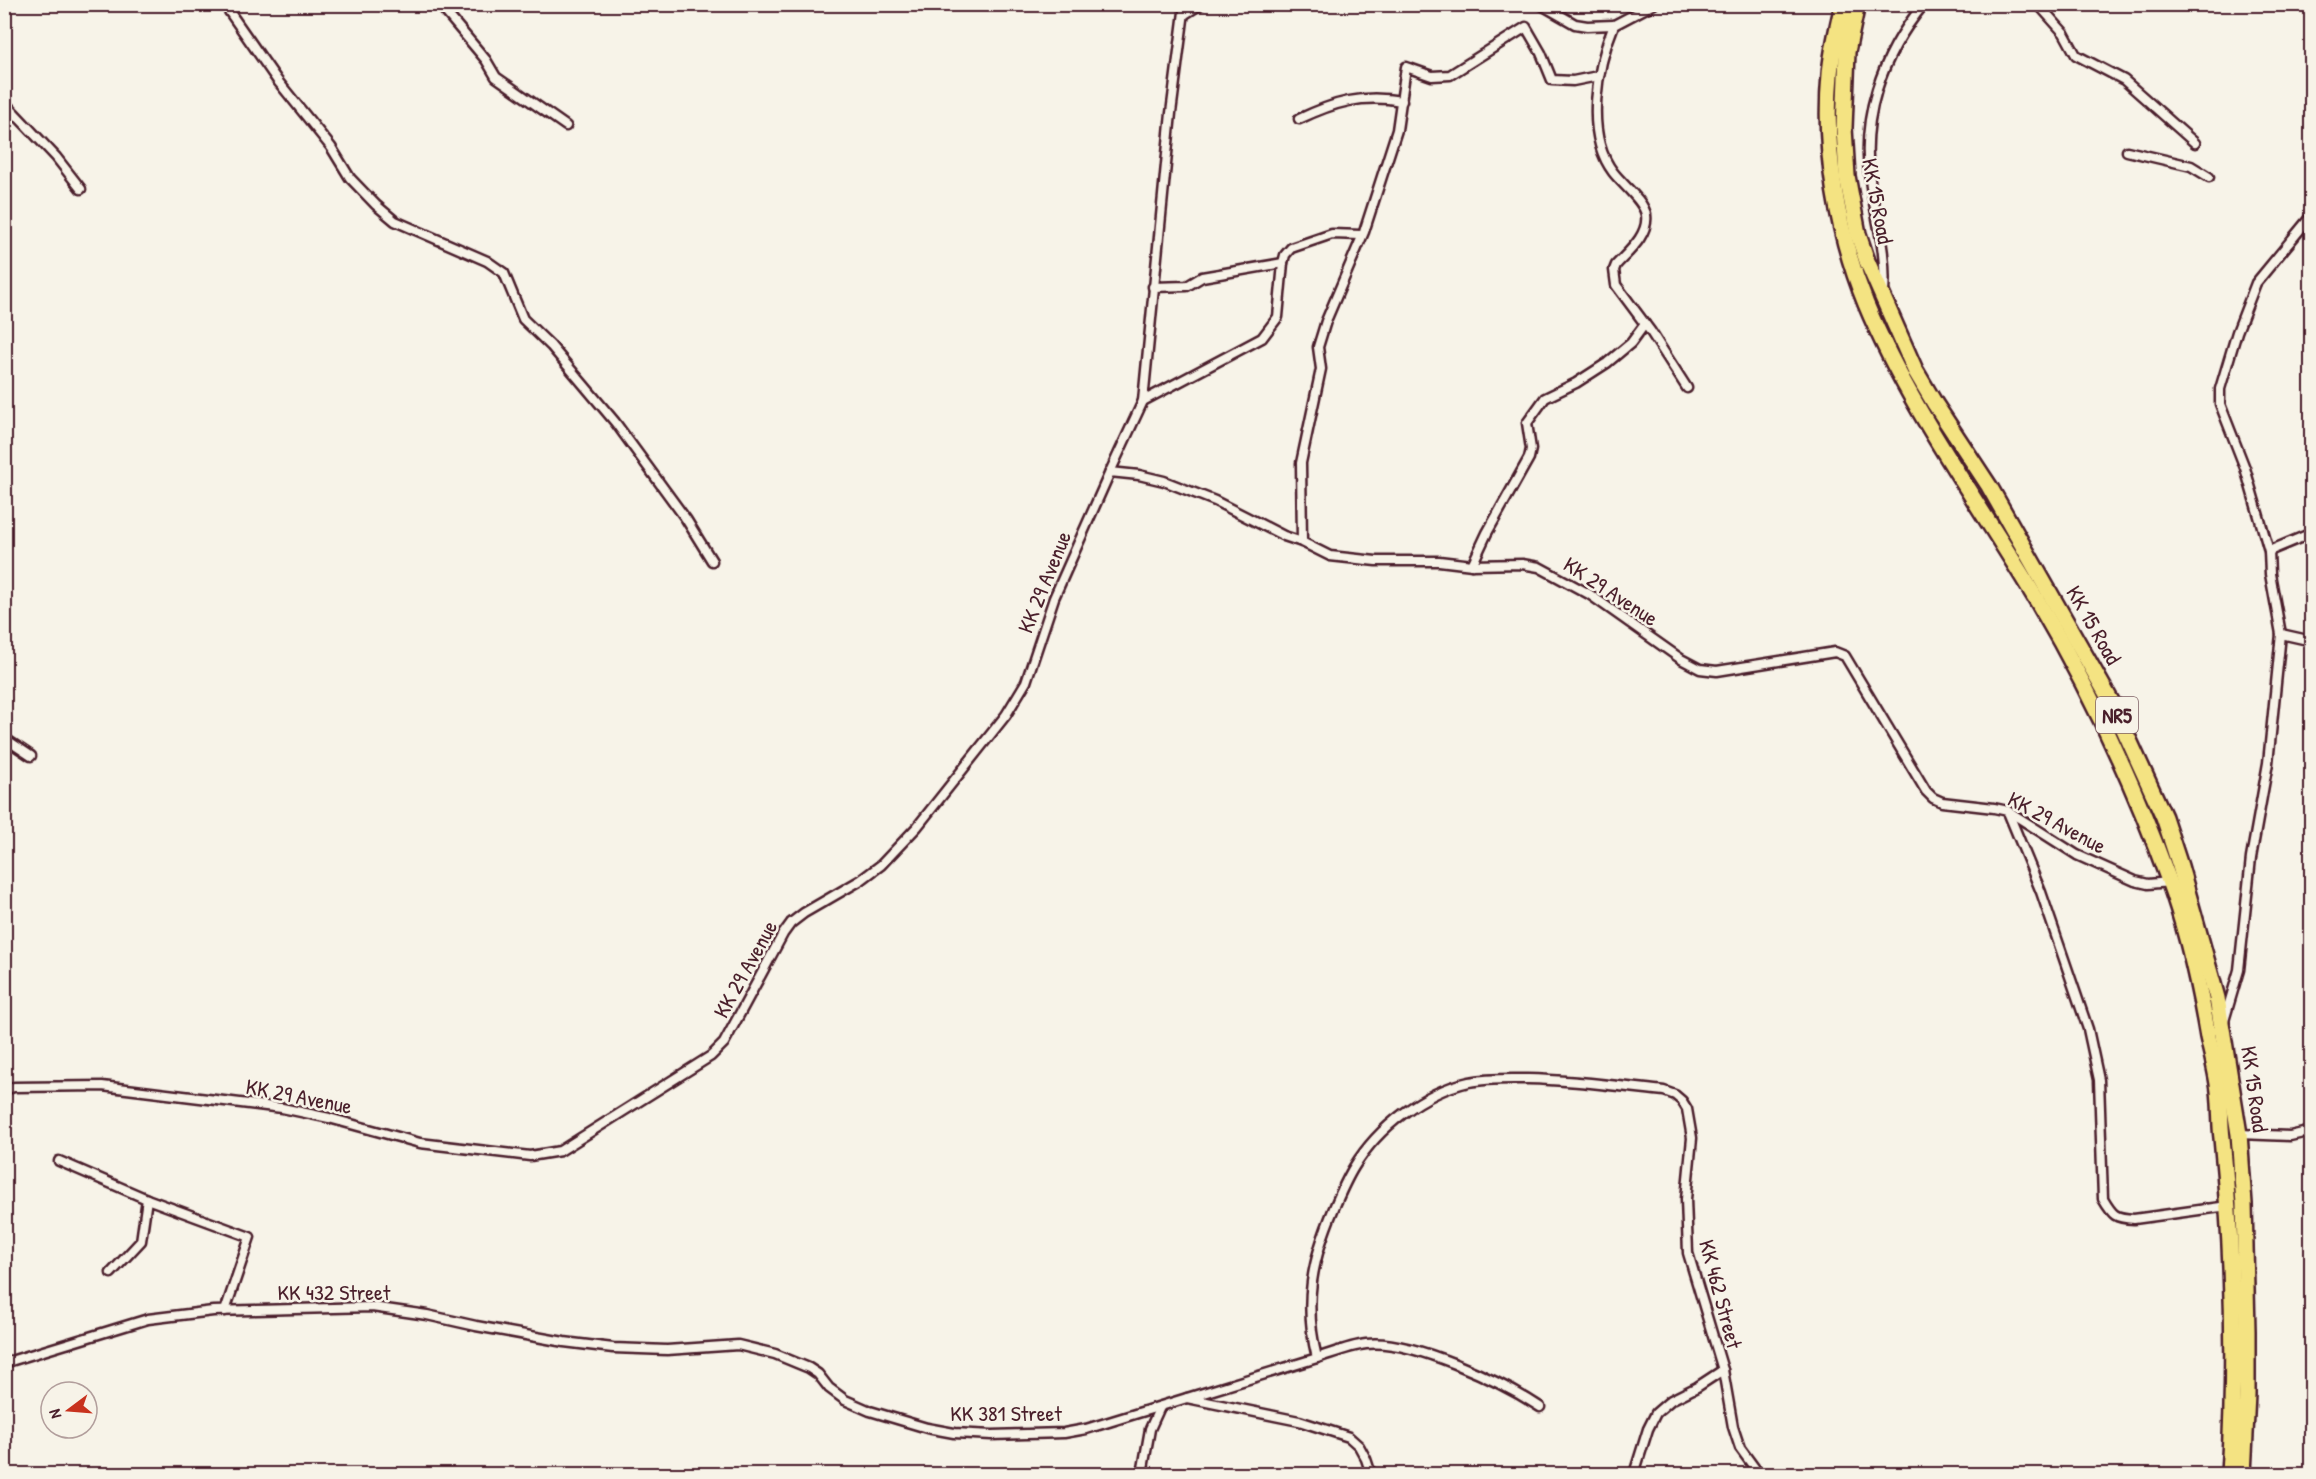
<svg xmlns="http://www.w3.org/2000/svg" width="2316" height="1479" font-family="'Patrick Hand',sans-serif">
	<rect width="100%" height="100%" fill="#f7f3e8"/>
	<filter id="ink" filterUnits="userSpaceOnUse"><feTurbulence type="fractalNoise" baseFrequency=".0167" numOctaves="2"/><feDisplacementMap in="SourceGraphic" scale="12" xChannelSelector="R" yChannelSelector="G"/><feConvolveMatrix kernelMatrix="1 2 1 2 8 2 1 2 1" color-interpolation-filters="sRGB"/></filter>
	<g filter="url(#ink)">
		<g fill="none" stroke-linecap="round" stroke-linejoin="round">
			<g stroke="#4a1f2b" stroke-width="13">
				<g id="street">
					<polyline points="224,4 277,80 331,147 350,178 376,205 395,221 487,261 504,273 523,319 551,346 615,422 686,519 712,561"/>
					<polyline points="439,4 486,60 496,77 566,126"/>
					<polyline points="1540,4 1575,24 1587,26 1614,25"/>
					<path d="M1654,4L1614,25C1597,66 1584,134 1613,172C1622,184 1644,201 1646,215C1649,235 1628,252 1616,265L1614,270L1616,285L1651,332L1687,388"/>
					<polyline points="2038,4 2064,33 2076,55 2124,80 2195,143"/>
					<polyline points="1185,14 1201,4"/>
					<polyline points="4,102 56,157 81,189"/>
					<path d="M1299,119C1335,102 1362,94 1402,101"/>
					<polyline points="2127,151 2191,166 2209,177"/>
					<polyline points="1153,287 1187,286 1202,277 1283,263"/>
					<path d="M1884,291C1887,256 1877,222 1871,187C1859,120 1881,56 1924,4"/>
					<polyline points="1143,401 1262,338 1278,317 1283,263 1285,255 1291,248 1332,234 1361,235"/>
					<polyline points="1110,472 1143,401 1171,113 1185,4"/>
					<polyline points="1302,542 1301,463 1321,369 1318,347 1326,321 1364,232 1397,130 1406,67 1432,76 1450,75 1526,27 1541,53 1552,80 1573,81 1598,76"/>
					<polyline points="2269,551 2312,533"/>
					<polyline points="1472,565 1487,533 1529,458 1531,449 1527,423 1545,398 1576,383 1607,363 1631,343 1645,324"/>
					<polyline points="2281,634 2312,641"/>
					<polyline points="4,738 31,756"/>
					<path d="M2008,812L2041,892L2088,1029L2099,1080L2103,1199C2113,1216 2115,1218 2134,1219L2228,1206"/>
					<polyline points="2224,1021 2239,970 2251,858 2268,763 2281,634 2270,574 2269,551 2245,468 2220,404 2220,389 2237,332 2256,283 2312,215"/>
					<polyline points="4,1090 14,1087 102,1086 282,1108 329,1118 420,1143 530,1156 560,1151 711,1056 724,1043 783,934 791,923 804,913 861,880 881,865 917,827 1006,715 1026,682 1054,598 1110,472 1139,475 1164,481 1215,501 1284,536 1302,542 1330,556 1376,561 1439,561 1472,565 1522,564 1539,567 1589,594 1681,659 1700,669 1717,671 1835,652 1845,656 1926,791 1933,798 1942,802 1994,808 2008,811 2077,855 2135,881 2148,884 2170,882"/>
					<polyline points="2239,1134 2290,1136 2312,1131"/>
					<polyline points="59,1161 147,1199"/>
					<polyline points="111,1273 141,1241 147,1199 250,1237 225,1311"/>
					<path d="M1317,1358C1333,1353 1350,1346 1366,1344C1410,1338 1502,1382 1540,1407"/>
					<polyline points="4,1363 148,1319 213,1311 372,1307 427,1315 476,1326 564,1342 613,1348 667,1350 738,1345 775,1354 809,1368 818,1374 829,1388 845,1400 870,1411 927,1428 954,1433 992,1435 1064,1433 1086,1429 1187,1398 1299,1421 1349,1437 1359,1446 1366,1459 1371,1474"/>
					<path d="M1187,1398L1317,1358C1303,1302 1312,1260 1334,1208C1340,1194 1346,1180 1354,1167C1378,1127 1424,1092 1469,1082C1488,1078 1509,1079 1528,1079C1574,1080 1619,1086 1664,1091L1675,1095L1682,1101L1687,1109L1692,1138L1686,1199L1688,1253L1723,1370L1733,1427L1740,1448L1759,1474"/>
					<polyline points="1142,1474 1150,1429 1160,1407"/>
					<polyline points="1634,1474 1648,1429 1656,1413 1671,1400 1697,1387 1723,1370"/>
				</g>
			</g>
			<g stroke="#4a1f2b" stroke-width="20">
				<g id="highway">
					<path d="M1843,4C1838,27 1832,50 1830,74C1823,150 1837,233 1866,304C1910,410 1980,504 2038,602C2090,690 2133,782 2168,878C2187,929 2199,984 2208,1037C2212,1055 2217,1073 2219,1091C2221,1107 2220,1123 2222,1138C2233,1250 2236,1363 2229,1474"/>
					<polyline points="1857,4 1847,52 1844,128 1847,176 1858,234 1867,261 1915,370 1935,404 1989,486 2112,703 2164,817 2180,866 2217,998 2239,1134 2244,1204 2247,1331 2247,1394 2243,1474"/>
				</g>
			</g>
			<use href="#street" stroke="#f7f3e8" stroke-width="8"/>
			<use href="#highway" stroke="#f4e382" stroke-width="15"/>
		</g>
	</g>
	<g text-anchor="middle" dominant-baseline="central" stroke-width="5" stroke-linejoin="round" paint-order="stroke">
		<rect fill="#f7f3e8" stroke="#7e5f64" stroke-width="1.5" x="2096" y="697" width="42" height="36" rx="4.5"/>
		<g font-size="21" font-weight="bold" fill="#4a1f2b">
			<text x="2117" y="715">NR5</text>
		</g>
		<g font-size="22" fill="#4a1f2b" stroke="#f7f3e8">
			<text transform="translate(1878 201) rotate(79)">KK 15 Road</text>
			<text transform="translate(1044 582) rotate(-68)">KK 29 Avenue</text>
			<text transform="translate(1611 591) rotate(33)">KK 29 Avenue</text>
			<text transform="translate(2094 625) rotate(60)">KK 15 Road</text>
			<text transform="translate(2057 822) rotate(28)">KK 29 Avenue</text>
			<text transform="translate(745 969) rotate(-61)">KK 29 Avenue</text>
			<text transform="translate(2255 1089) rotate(82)">KK 15 Road</text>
			<text transform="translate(299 1096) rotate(11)">KK 29 Avenue</text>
			<text x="334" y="1292">KK 432 Street</text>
			<text transform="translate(1721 1294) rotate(75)">KK 462 Street</text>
			<text x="1006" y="1413">KK 381 Street</text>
		</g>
	</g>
	<rect width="2316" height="1479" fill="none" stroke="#f7f3e8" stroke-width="24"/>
	<rect x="12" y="12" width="2292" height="1455" fill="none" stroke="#4a1f2b" stroke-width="2" filter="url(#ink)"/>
	<g transform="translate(69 1410) rotate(254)"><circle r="28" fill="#f7f3e8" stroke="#b29e9c" stroke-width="1.5"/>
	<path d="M0-4.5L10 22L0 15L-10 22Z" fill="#c8321e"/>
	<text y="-9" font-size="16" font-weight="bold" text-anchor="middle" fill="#4a1f2b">N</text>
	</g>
</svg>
